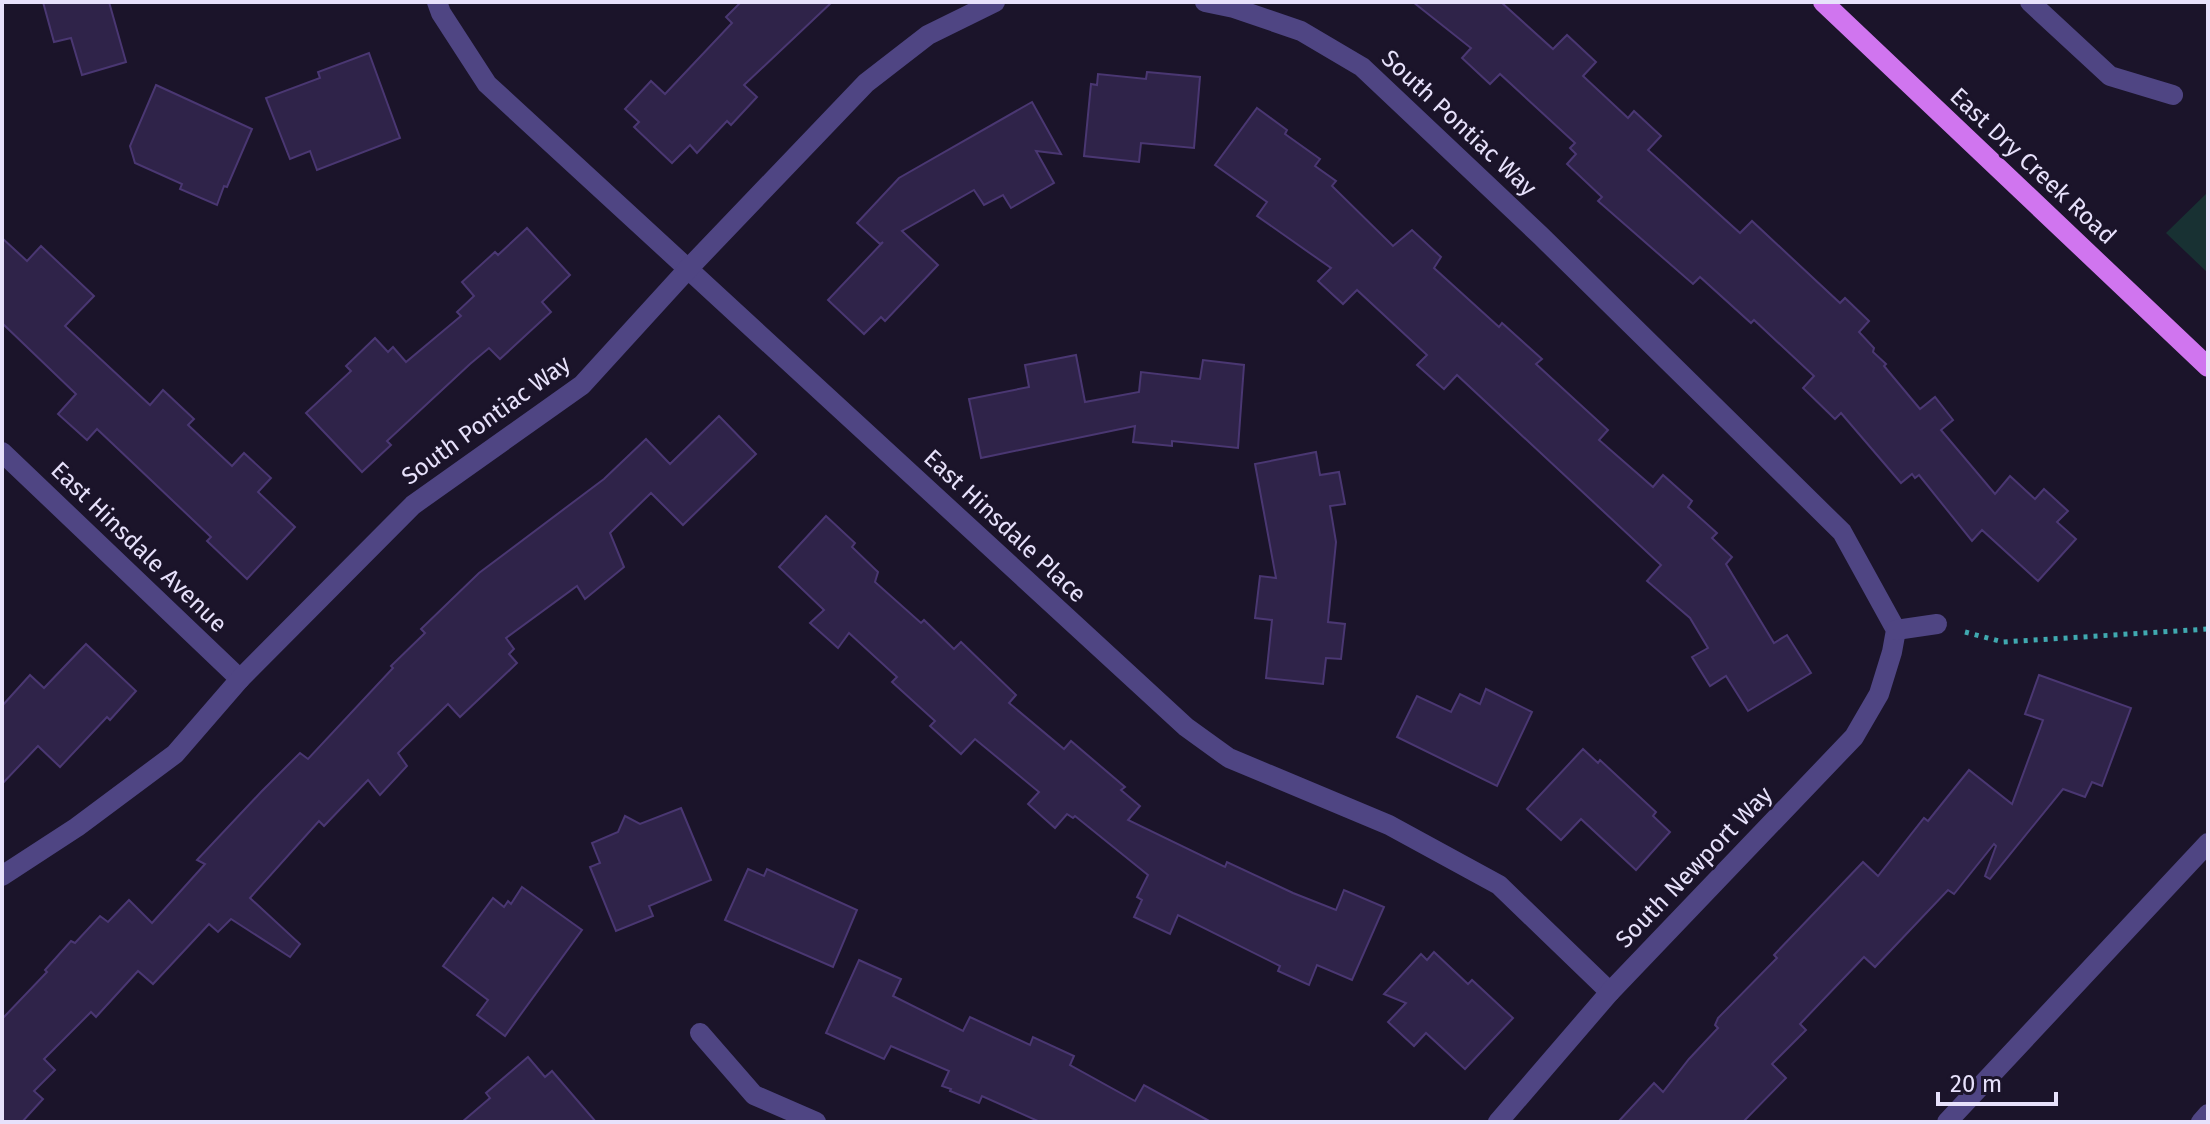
<svg xmlns="http://www.w3.org/2000/svg" width="2210" height="1124" font-family="'Fira Sans',sans-serif">
	<rect width="100%" height="100%" fill="#1b142a"/>
	<polygon fill="#183133" points="2208,192 2208,273 2166,233"/>
	<g fill="#2f2349" stroke="#4a3772" stroke-width="2">
		<polygon points="43,2 109,2 126,62 82,75 71,38 54,42"/>
		<polygon points="741,2 832,2 744,85 757,97 731,125 727,121 697,153 690,145 672,163 634,127 639,122 625,109 651,81 665,94 732,23 726,17"/>
		<polygon points="1413,2 1501,2 1553,49 1567,35 1596,62 1583,76 1628,118 1634,111 1661,136 1648,150 1740,233 1752,221 1840,303 1845,298 1869,321 1859,332 1874,348 1873,352 1886,364 1884,366 1920,409 1935,397 1953,420 1941,430 1995,494 2010,476 2035,499 2044,489 2068,511 2057,522 2076,539 2038,581 1982,530 1972,541 1919,475 1915,478 1912,474 1901,483 1841,413 1835,419 1803,388 1814,376 1754,320 1751,323 1700,277 1693,284 1598,201 1602,197 1567,164 1576,154 1570,148 1575,143 1500,74 1490,84 1462,58 1471,48"/>
		<polygon points="369,53 400,138 317,170 310,151 290,159 266,98 320,78 318,72"/>
		<polygon points="1147,72 1200,77 1194,148 1141,143 1139,162 1084,156 1091,84 1097,85 1098,74 1146,79"/>
		<polygon points="156,85 252,129 227,187 224,186 217,205 180,189 182,184 135,163 130,146"/>
		<polygon points="1032,102 1061,154 1036,151 1054,183 1011,208 1003,195 984,205 974,190 902,231 938,265 885,321 881,317 864,334 828,300 883,242 880,244 857,223 899,178"/>
		<polygon points="1257,108 1287,130 1285,134 1320,159 1315,166 1336,181 1332,186 1393,246 1412,230 1441,257 1434,268 1499,327 1502,323 1542,359 1536,364 1608,430 1599,440 1653,487 1663,475 1692,501 1688,507 1717,533 1712,538 1732,557 1726,564 1774,643 1787,635 1811,673 1748,711 1726,676 1710,686 1692,657 1708,648 1690,618 1647,581 1661,565 1457,375 1444,389 1417,365 1427,355 1357,290 1343,304 1318,281 1331,268 1257,216 1267,202 1215,165"/>
		<polygon points="527,228 570,275 542,302 551,312 500,359 489,348 470,364 387,441 391,445 362,472 306,413 351,371 346,366 375,338 388,352 393,347 406,362 461,316 457,312 474,296 462,282 495,252 498,255"/>
		<polygon points="2,238 27,261 41,246 94,296 65,326 150,405 163,390 194,419 188,425 232,466 244,453 271,478 258,492 295,527 247,579 207,541 211,537 97,429 87,440 58,414 76,394 2,323"/>
		<polygon points="1076,355 1085,402 1139,392 1141,372 1200,379 1203,360 1244,365 1238,448 1172,441 1172,446 1133,442 1135,426 981,458 969,399 1029,387 1025,365"/>
		<polygon points="719,416 756,454 683,525 651,493 610,533 624,567 585,599 577,586 506,638 514,649 509,654 517,663 460,717 448,704 398,753 407,766 380,795 368,780 324,826 319,821 250,898 300,944 290,957 231,919 218,932 209,924 153,984 138,971 96,1017 91,1012 44,1059 55,1070 34,1091 43,1099 22,1122 2,1122 2,1019 47,972 45,970 71,941 75,943 100,916 108,922 129,900 152,923 205,864 197,860 261,792 300,753 308,759 393,668 391,666 425,633 421,629 479,573 604,479 646,439 670,464"/>
		<polygon points="1316,452 1320,475 1339,472 1345,504 1330,506 1336,542 1328,622 1345,624 1341,659 1326,658 1323,684 1266,678 1272,620 1255,618 1260,576 1276,578 1255,464"/>
		<polygon points="826,516 855,543 852,547 878,572 875,582 921,623 924,620 954,649 961,642 1016,695 1009,703 1064,749 1071,741 1125,787 1121,790 1140,806 1128,820 1225,867 1227,862 1293,893 1336,910 1344,890 1384,907 1352,980 1317,965 1309,985 1278,971 1280,966 1178,915 1170,934 1134,917 1142,900 1137,897 1148,875 1075,816 1073,818 1067,814 1055,828 1028,804 1039,792 975,739 961,754 930,726 935,721 892,682 897,677 849,633 838,648 810,623 824,610 779,567"/>
		<polygon points="86,644 136,691 110,720 107,717 60,767 38,746 2,784 2,706 30,675 44,688"/>
		<polygon points="2039,675 2131,708 2102,786 2092,782 2085,797 2063,789 1990,879 1985,876 1996,846 1994,844 1954,894 1948,890 1875,967 1864,957 1800,1024 1806,1030 1772,1064 1786,1078 1743,1122 1618,1122 1654,1083 1663,1092 1689,1059 1718,1028 1715,1025 1718,1018 1777,958 1774,955 1863,862 1878,876 1924,818 1928,821 1969,770 2012,804 2043,720 2025,714"/>
		<polygon points="1486,689 1532,712 1497,786 1397,737 1417,696 1451,712 1460,694 1480,704"/>
		<polygon points="1583,749 1598,763 1600,760 1656,812 1653,816 1670,832 1636,870 1581,819 1561,840 1527,809"/>
		<polygon points="681,808 711,880 649,906 653,916 616,931 590,867 600,863 592,843 618,832 625,816 640,824"/>
		<polygon points="748,869 764,876 767,869 857,910 833,967 725,920"/>
		<polygon points="522,887 582,930 505,1036 477,1015 488,1000 443,966 493,898 504,907 508,901 511,904"/>
		<polygon points="1434,952 1468,984 1472,980 1513,1018 1465,1069 1426,1033 1414,1046 1388,1022 1406,1003 1384,994 1421,954 1427,960"/>
		<polygon points="859,960 901,979 893,996 963,1031 970,1017 1030,1045 1033,1037 1074,1056 1070,1065 1135,1101 1144,1085 1211,1122 1040,1122 982,1096 979,1103 950,1091 951,1089 942,1086 949,1071 891,1046 884,1059 826,1033"/>
		<polygon points="528,1057 545,1077 552,1071 596,1122 462,1122 490,1098 486,1093"/>
	</g>
	<g fill="none" stroke-linecap="round" stroke-linejoin="round">
		<polyline stroke="#40a9b0" stroke-width="5" stroke-dasharray="4 6" stroke-linecap="butt" points="1965,632 2003,642 2208,629"/>
		<g stroke="#4f4583" stroke-width="20">
			<polyline points="437,2 441,13 487,84 1186,727 1229,758 1389,825 1499,885 1610,992"/>
			<polyline points="1205,2 1234,8 1301,31 1362,67 1541,236 1842,532 1896,630 1892,652 1879,694 1854,737 1610,992 1498,1122"/>
			<polyline points="2030,2 2110,76 2173,95"/>
			<polyline points="2,452 240,679"/>
			<polyline points="1896,630 1937,624"/>
			<polyline points="2,876 77,827 175,754 240,679 413,505 582,385 687,270 866,83 928,35 995,2"/>
			<polyline points="700,1033 754,1095 816,1122"/>
			<polyline points="1947,1122 2208,843"/>
			<polyline points="2201,1122 2208,1114"/>
		</g>
		<polyline stroke="#d075ef" stroke-width="20" points="1823,2 2208,367"/>
	</g>
	<g text-anchor="middle" dominant-baseline="central" stroke-width="6" stroke-linejoin="round" paint-order="stroke">
		<g font-size="24" fill="#e7e1fb" stroke="#1b142a">
			<text transform="translate(1459 123) rotate(43)">South Pontiac Way</text>
			<text transform="translate(2033 166) rotate(43)">East Dry Creek Road</text>
			<text transform="translate(486 420) rotate(-36)">South Pontiac Way</text>
			<text transform="translate(1005 526) rotate(43)">East Hinsdale Place</text>
			<text transform="translate(139 547) rotate(44)">East Hinsdale Avenue</text>
			<text transform="translate(1694 867) rotate(-46)">South Newport Way</text>
		</g>
	</g>
	<rect width="2210" height="1124" fill="none" stroke="#e7e1fb" stroke-width="8"/>
	<path d="M1938 1092v12h118v-12" fill="none" stroke="#e7e1fb" stroke-width="4"/>
	<text x="1950" y="1092" font-size="24" fill="#e7e1fb" stroke="#1b142a" stroke-width="6" paint-order="stroke">20 m</text>
</svg>
